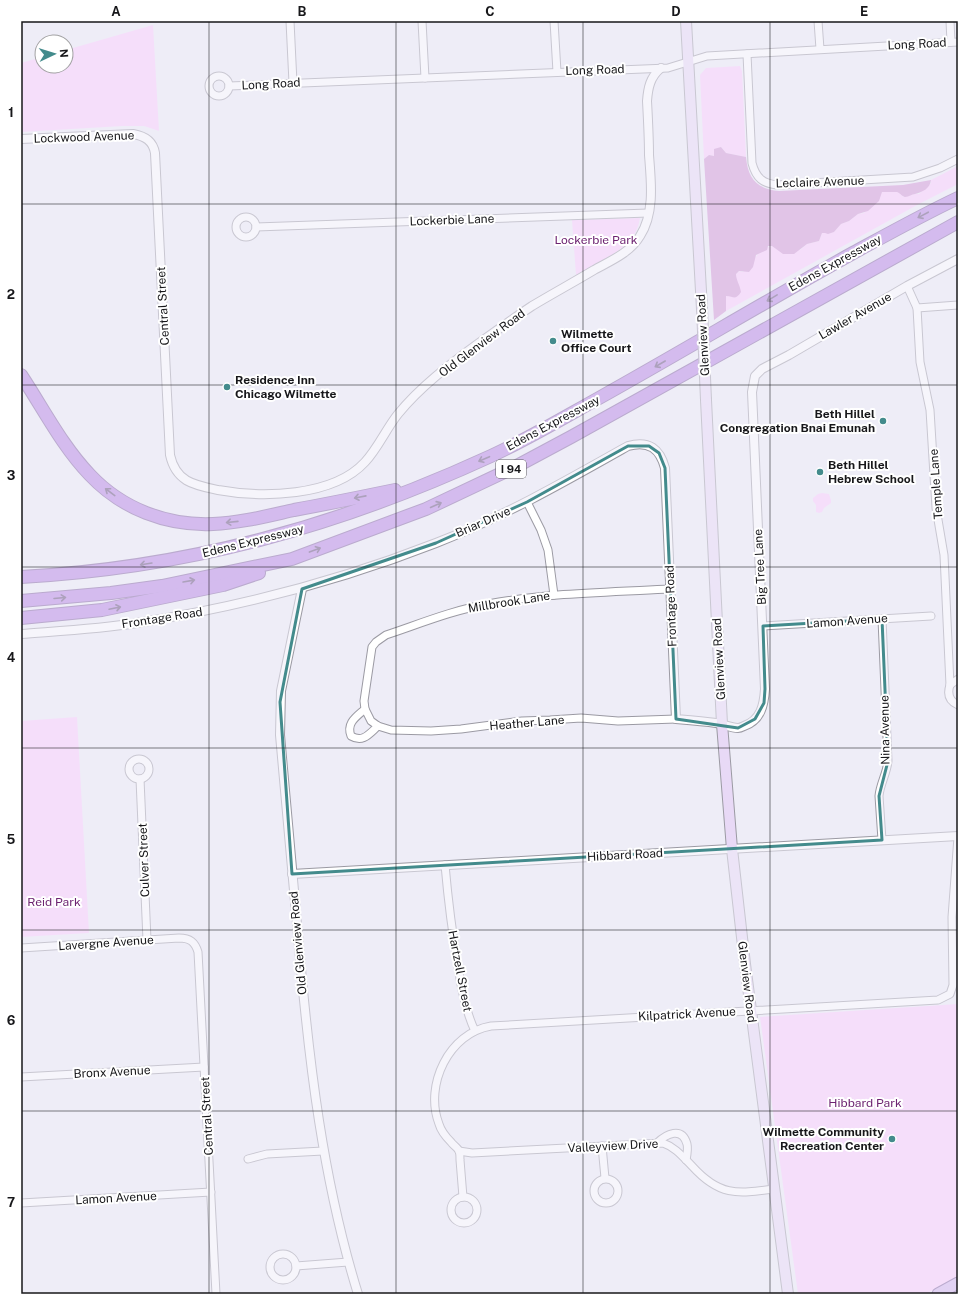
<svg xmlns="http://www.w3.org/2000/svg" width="979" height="1315" font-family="'Public Sans',sans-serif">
	<rect width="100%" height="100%" fill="#eeedf7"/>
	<g fill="#fccdfd">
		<polygon points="153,25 159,131 144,126 123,126 21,132 21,63 42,57 42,66 66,66 66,50"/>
		<polygon points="740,66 742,71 746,157 726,153 721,147 714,156 709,155 704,159 700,75 706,68"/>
		<path d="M958,166V184L917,205L726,311V296H729L740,289L736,279V274L739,271L743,272C752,263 760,247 772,246L777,249L800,250L807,244L819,241L822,233L834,232L841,224L849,221L858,214L864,213L882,192L897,191L904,197L914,194H919L931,183V180Z"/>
		<path d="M640,218C639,223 638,228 635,233C624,252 594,265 576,275L572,220Z"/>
		<polygon points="822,493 829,494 831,500 831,503 824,508 822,512 819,513 816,512 816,505 813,501 813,498 818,494"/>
		<polygon points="77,717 89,933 21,937 21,721"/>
		<polygon points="958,1004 958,1276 926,1294 798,1294 760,1017"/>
	</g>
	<path fill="#d192d3" d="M721,147L726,153L746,157C748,179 757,189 779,191L903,185L931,180C930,189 922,192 915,194C912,194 909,197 905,197C903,197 900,193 897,192H882L879,201L868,211L858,214L849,221L841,224L834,232L828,234L825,233H822L819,241L807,244L794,254H783L772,246H768L767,250L756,255L753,267L749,272L739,271L736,274C736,280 740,285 741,292C735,301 734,296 726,296V311L714,320L704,159L709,155L714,156V149Z"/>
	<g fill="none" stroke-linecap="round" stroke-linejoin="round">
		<g stroke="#9b9aa3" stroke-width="9">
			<g id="minor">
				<polyline points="290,21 293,83"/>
				<polyline points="422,21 425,78"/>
				<polyline points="554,21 557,72"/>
				<polyline points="818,21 820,49"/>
				<polyline points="950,21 951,42"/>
				<path d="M747,54L752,163C756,178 763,184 778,185L913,177L940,168L958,159"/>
				<circle cx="219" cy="86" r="10"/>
				<polyline points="229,86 668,68 707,56 958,42"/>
				<circle cx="246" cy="227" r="10"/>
				<polyline points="256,227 648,213"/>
				<path d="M907,286L917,308L920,362L930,410L936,508L944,555L950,685C947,694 949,701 958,705"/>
				<polyline points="917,308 958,305"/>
				<polyline points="527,502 541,530 548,550 554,595"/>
				<path d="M670,589C609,592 548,593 488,604C453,610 419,624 386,635L376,642L372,647L364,701L365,709L371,721L378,726L391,730L431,731L461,729L522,721L550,720L581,718L618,721L676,719"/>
				<path d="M882,619L888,761C887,773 880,784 879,796L882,840"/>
				<polyline points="763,626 931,616"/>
				<polyline points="950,685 958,679"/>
				<path d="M365,709C356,717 346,723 351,736C363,743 369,734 378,726"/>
				<circle cx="139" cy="769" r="10"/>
				<polyline points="140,779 147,940"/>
				<path d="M445,865C448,899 452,932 458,966C461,988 465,1010 475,1031"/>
				<path d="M21,948L179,938C190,938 195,942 198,952L216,1294"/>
				<polyline points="21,1077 204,1067"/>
				<path d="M657,1143C666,1134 682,1126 687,1144C688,1148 687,1155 686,1160"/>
				<polyline points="602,1146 605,1178"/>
				<path d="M459,1151L472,1153L663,1143C675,1147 683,1157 692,1166C719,1196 736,1194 774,1189"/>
				<polyline points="248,1159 267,1154 323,1151"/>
				<circle cx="606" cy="1191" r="12"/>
				<circle cx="464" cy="1210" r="13"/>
				<path d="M463,1197C462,1184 461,1172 460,1160C460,1157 460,1153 459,1151C458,1148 453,1145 451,1142C446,1137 441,1131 439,1124C424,1085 449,1033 491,1026L938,1000L950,994L953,985L952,917L958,837"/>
				<polyline points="21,1203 211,1192"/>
				<circle cx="283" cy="1267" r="13"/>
				<polyline points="296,1266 348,1262"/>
			</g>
		</g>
		<g stroke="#9b9aa3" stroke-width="10">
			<g id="tertiary">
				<path d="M21,139L133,134C145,136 153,141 155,153L170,455C176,482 194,485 218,490C262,498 333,497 365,462C378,448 386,429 398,414C420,387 450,364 479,343C496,331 514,318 532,306C552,294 574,282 594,270C610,261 630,253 640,236C655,213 651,181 649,155C649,137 648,119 647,101C648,88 650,77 661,68"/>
				<path d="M302,589L281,691L280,735C286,805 292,875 299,946C309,1063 323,1181 358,1294"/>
				<path d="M21,634C59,631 98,629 137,623C239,607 339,581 436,543C503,517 566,481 628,446C649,440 660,449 665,468L676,719C689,720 703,721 716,723C723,724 731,728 738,728C740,728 742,727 744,726C761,720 764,705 765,689L752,392L755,376L762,369L789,355L907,286L958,259"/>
				<polyline points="292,874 958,836"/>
			</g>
		</g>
		<g stroke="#9b9aa3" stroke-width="12">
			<g id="secondary">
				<polyline points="686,21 702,309"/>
				<polyline points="706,400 722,724 732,849 745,964 788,1294"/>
			</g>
		</g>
		<g stroke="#7c5b9c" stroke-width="13">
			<polyline id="primary" points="938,1294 958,1283"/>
		</g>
		<g stroke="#7c5b9c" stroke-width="14">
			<g id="motorway">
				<path d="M21,375C43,408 62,446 90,475C122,509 167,526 213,524C240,523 267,516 294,510C327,504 361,497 395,490"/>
				<path d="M21,577C188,568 339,526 491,456C528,439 563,418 599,398C685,350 768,300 853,253C888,234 922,215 958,198"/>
				<polyline points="21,601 111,593 162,586 292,559 426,509 515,467 571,437 958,222"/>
				<polyline points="21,618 102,610 223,585 259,573"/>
			</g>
		</g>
		<use href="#minor" stroke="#fff" stroke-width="7"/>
		<use href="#tertiary" stroke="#fff" stroke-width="8"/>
		<use href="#secondary" stroke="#e8d9f6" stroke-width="10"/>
		<use href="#primary" stroke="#d1b2ee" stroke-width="11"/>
		<use href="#motorway" stroke="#b37fe2" stroke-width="12"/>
		<g stroke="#9b9aa3" stroke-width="12" stroke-linecap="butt">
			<polyline id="secondary-bridge" points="702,309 706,400"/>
		</g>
		<use href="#secondary-bridge" stroke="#e8d9f6" stroke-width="10"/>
	</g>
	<defs><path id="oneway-shaft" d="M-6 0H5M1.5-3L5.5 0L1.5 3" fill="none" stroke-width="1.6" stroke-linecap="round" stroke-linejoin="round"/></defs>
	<g stroke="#5d4674">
		<use href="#oneway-shaft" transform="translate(923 215) rotate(152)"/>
		<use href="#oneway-shaft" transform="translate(772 298) rotate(149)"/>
		<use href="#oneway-shaft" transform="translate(660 364) rotate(150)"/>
		<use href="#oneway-shaft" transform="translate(484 459) rotate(157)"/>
		<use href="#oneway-shaft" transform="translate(110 492) rotate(-143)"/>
		<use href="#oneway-shaft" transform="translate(360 497) rotate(169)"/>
		<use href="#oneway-shaft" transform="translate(436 505) rotate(-24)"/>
		<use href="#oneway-shaft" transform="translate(232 522) rotate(174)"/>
		<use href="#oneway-shaft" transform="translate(315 550) rotate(-20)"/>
		<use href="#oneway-shaft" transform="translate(146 564) rotate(171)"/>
		<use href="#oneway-shaft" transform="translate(189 581) rotate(-10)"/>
		<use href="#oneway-shaft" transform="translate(60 598) rotate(-5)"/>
		<use href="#oneway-shaft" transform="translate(115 608) rotate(-12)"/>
	</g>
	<path d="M0 0H979V1315H0ZM628,446H649L659,453L665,468L676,719L738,728L755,719L764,703L765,689L763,626L882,619L888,761L879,796L882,840L292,874L280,702L302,589L436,543L527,502Z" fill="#eeedf7" fill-opacity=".55" fill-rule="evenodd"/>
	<path fill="none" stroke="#438b8c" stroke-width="3" stroke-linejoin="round" d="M628,446H649L659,453L665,468L676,719L738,728L755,719L764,703L765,689L763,626L882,619L888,761L879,796L882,840L292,874L280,702L302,589L436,543L527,502Z"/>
	<path fill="none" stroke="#17171a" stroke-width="1" stroke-opacity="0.55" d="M209,21V1294M396,21V1294M583,21V1294M770,21V1294M21,204H958M21,385H958M21,567H958M21,748H958M21,930H958M21,1111H958"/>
	<g fill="#438b8c" stroke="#fff" stroke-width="1.5">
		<circle cx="553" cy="341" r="4"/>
		<circle cx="227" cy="387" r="4"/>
		<circle cx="883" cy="421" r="4"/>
		<circle cx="820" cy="472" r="4"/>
		<circle cx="892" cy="1139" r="4"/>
	</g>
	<g text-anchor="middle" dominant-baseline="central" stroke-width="4" stroke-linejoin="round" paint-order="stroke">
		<rect fill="#fff" stroke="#5d5d5f" stroke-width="1" x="496" y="460" width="30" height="18" rx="3"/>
		<g font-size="11" font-weight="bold" fill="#17171a">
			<text x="511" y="469">I 94</text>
		</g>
		<g font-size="12" fill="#17171a" stroke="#fff">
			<text transform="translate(917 44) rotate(-3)">Long Road</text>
			<text transform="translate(595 70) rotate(-2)">Long Road</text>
			<text transform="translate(271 84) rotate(-3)">Long Road</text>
			<text transform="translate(84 137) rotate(-2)">Lockwood Avenue</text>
			<text transform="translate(820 182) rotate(-2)">Leclaire Avenue</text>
			<text transform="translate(452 220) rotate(-2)">Lockerbie Lane</text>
			<text transform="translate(835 263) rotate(-29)">Edens Expressway</text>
			<text transform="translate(163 306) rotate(-93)">Central Street</text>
			<text transform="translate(855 316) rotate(-30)">Lawler Avenue</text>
			<text transform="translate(703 335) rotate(-93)">Glenview Road</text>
			<text transform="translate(482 343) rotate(-37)">Old Glenview Road</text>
			<text transform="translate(553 423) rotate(-28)">Edens Expressway</text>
			<text transform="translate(936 484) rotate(-94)">Temple Lane</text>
			<text transform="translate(483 522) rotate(-24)">Briar Drive</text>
			<text transform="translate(253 541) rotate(-14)">Edens Expressway</text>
			<text transform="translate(760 567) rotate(-93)">Big Tree Lane</text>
			<text transform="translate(509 602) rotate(-9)">Millbrook Lane</text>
			<text transform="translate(671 606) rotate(-92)">Frontage Road</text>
			<text transform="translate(162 618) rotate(-9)">Frontage Road</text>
			<text transform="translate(847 621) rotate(-4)">Lamon Avenue</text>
			<text transform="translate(719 659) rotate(-93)">Glenview Road</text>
			<text transform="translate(527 723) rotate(-5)">Heather Lane</text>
			<text transform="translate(885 730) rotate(-91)">Nina Avenue</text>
			<text transform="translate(625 855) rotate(-3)">Hibbard Road</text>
			<text transform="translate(144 860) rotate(-92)">Culver Street</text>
			<text transform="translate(106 943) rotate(-4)">Lavergne Avenue</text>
			<text transform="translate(298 943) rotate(-95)">Old Glenview Road</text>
			<text transform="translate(460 971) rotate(79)">Hartzell Street</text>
			<text transform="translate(747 982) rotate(83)">Glenview Road</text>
			<text transform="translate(687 1014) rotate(-3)">Kilpatrick Avenue</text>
			<text transform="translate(112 1072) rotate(-3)">Bronx Avenue</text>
			<text transform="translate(207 1116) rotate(-93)">Central Street</text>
			<text transform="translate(613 1146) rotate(-3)">Valleyview Drive</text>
			<text transform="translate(116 1198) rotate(-3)">Lamon Avenue</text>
		</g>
		<g font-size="12" fill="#6d2371" stroke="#fff">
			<text x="596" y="240">Lockerbie Park</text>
			<text x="54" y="902">Reid Park</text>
			<text x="865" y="1103">Hibbard Park</text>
		</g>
		<g font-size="12" font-weight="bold" fill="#17171a" stroke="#fff" text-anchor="start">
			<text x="561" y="334">Wilmette<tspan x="561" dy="14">Office Court</tspan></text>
			<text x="235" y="380">Residence Inn<tspan x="235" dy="14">Chicago Wilmette</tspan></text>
			<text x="875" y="414" text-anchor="end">Beth Hillel<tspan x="875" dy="14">Congregation Bnai Emunah</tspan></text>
			<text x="828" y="465">Beth Hillel<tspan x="828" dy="14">Hebrew School</tspan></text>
			<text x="884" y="1132" text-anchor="end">Wilmette Community<tspan x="884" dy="14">Recreation Center</tspan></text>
		</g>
	</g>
	<rect width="979" height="1315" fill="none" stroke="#ffffff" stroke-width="44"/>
	<g transform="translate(54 54) rotate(86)"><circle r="19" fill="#ffffff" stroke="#a2a2a3"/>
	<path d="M0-3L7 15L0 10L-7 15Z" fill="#438b8c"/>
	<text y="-6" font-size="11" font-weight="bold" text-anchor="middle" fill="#17171a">N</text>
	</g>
	<rect x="22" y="22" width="935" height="1271" fill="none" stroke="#17171a" stroke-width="1.5"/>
	<g font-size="13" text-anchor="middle" font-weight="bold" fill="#17171a">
		<text x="116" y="16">A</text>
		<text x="302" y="16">B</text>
		<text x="490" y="16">C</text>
		<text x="676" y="16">D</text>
		<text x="864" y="16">E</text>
		<text x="11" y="117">1</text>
		<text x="11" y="299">2</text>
		<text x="11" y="480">3</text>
		<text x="11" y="662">4</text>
		<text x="11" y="844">5</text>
		<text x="11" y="1025">6</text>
		<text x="11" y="1207">7</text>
	</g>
</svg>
